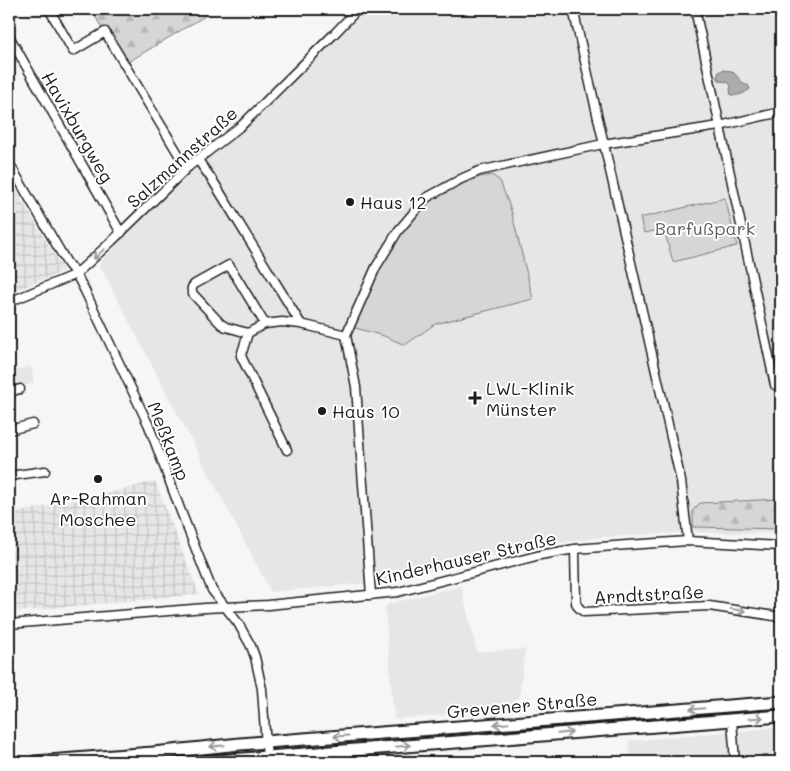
<svg xmlns="http://www.w3.org/2000/svg" width="790" height="771" font-family="Mali,sans-serif">
	<defs>
		<pattern id="industrial-grid" width="8" height="8" patternUnits="userSpaceOnUse" patternTransform="scale(1.25)"><rect width="8" height="8" fill="#e6e6e6"/><path d="M0 4h8M4 0v8" fill="none" stroke="#c5c5c5"/></pattern>
		<pattern id="forest-firs" width="22" height="20" patternUnits="userSpaceOnUse" patternTransform="scale(1.25)"><rect width="22" height="20" fill="#d6d6d6"/><path d="M5 1l3.5 6h-7zM16 11l3.5 6h-7z" fill="#b7b7b7"/></pattern>
	</defs>
	<rect width="100%" height="100%" fill="#f6f6f6"/>
	<filter id="ink" filterUnits="userSpaceOnUse"><feTurbulence type="fractalNoise" baseFrequency=".02" numOctaves="2"/><feDisplacementMap in="SourceGraphic" scale="10" xChannelSelector="R" yChannelSelector="G"/><feConvolveMatrix kernelMatrix="1 2 1 2 8 2 1 2 1" color-interpolation-filters="sRGB"/></filter>
	<g filter="url(#ink)">
		<g fill="#e6e6e6">
			<polygon points="366,9 781,9 781,534 693,532 603,537 529,547 380,582 271,592 99,264 152,208 172,189 245,128"/>
			<polygon points="31,366 34,383 9,389 9,372"/>
			<polygon points="461,586 477,652 525,649 519,700 515,699 513,710 394,719 385,608 388,604"/>
			<polygon points="781,727 781,762 630,762 629,741"/>
		</g>
		<g fill="url(#industrial-grid)">
			<polygon points="9,179 64,271 9,293"/>
			<polygon points="155,481 199,594 15,612 9,514 101,495"/>
		</g>
		<g fill="#d6d6d6" stroke="#797979">
			<polygon points="492,175 500,181 511,210 533,299 435,324 405,345 384,336 352,327 378,268 399,233 428,201 464,183 480,177"/>
			<polygon points="725,198 737,246 673,262 664,229 644,233 640,218"/>
		</g>
		<g fill="url(#forest-firs)" stroke="#797979">
			<polygon points="91,9 200,9 205,16 128,62 108,27 103,30"/>
			<polygon points="781,496 781,529 693,527 693,510 700,503 779,499"/>
		</g>
		<path fill="#acacac" stroke="#727272" d="M722,70L732,71L745,85H748L750,89C744,94 738,96 731,95L730,90L731,86L728,82L720,81L717,77L719,72Z"/>
		<g fill="none" stroke-linecap="round" stroke-linejoin="round">
			<g stroke="#1c1c1c" stroke-width="11">
				<g id="minor">
					<polyline points="49,9 73,51 105,32 182,160 188,167"/>
					<polyline points="573,9 681,481 688,541"/>
					<polyline points="695,9 775,385"/>
					<polyline points="9,36 121,233"/>
					<polyline points="198,160 213,181 301,324"/>
					<polyline points="9,163 67,263 76,274 85,291 149,426 180,509 212,590 238,623 251,646 255,657 262,689 267,760"/>
					<polyline points="9,302 76,274 112,241 188,167 242,125 334,34 358,9"/>
					<path d="M265,324L248,333L226,327L221,324L193,294C191,290 191,287 195,284L229,265L265,324L282,322L301,324L346,335"/>
					<polyline points="248,333 241,356 287,450"/>
					<polyline points="9,392 20,389"/>
					<polyline points="9,430 33,424"/>
					<polyline points="9,476 45,471"/>
					<polyline points="575,549 576,603 579,608 584,612 709,606 781,617"/>
					<polyline points="371,595 356,387 346,335 376,267 398,231 426,198 461,179 479,171 603,144 719,126 781,112"/>
					<polyline points="9,624 205,608 268,605 398,592 540,555 575,549 627,545 688,541 781,546"/>
					<polyline points="732,720 735,762"/>
				</g>
			</g>
			<g stroke="#1c1c1c" stroke-width="15">
				<g id="secondary">
					<polyline points="35,762 153,753 240,744 781,702"/>
					<polyline points="205,762 781,716"/>
				</g>
			</g>
			<use href="#minor" stroke="#fff" stroke-width="8"/>
			<use href="#secondary" stroke="#fff" stroke-width="11"/>
		</g>
		<defs><path id="oneway-shaft" d="M-6 0H5M1.5-3L5.5 0L1.5 3" fill="none" stroke-width="1.6" stroke-linecap="round" stroke-linejoin="round" transform="scale(1.25)"/></defs>
		<g stroke="#999">
			<use href="#oneway-shaft" transform="translate(99 254) rotate(137)"/>
			<use href="#oneway-shaft" transform="translate(738 610) rotate(9)"/>
			<use href="#oneway-shaft" transform="translate(697 709) rotate(175)"/>
			<use href="#oneway-shaft" transform="translate(756 718) rotate(-4)"/>
			<use href="#oneway-shaft" transform="translate(501 724) rotate(175)"/>
			<use href="#oneway-shaft" transform="translate(565 733) rotate(-5)"/>
			<use href="#oneway-shaft" transform="translate(341 736) rotate(176)"/>
			<use href="#oneway-shaft" transform="translate(217 746) rotate(174)"/>
			<use href="#oneway-shaft" transform="translate(403 746) rotate(-5)"/>
		</g>
	</g>
	<g fill="#1c1c1c" stroke="#fff" stroke-width="2">
		<circle cx="350" cy="202" r="5"/>
		<path d="M472.5 390.5h5v5h5v5h-5v5h-5v-5h-5v-5h5z"/>
		<circle cx="322" cy="411" r="5"/>
		<circle cx="98" cy="479" r="5"/>
	</g>
	<g text-anchor="middle" dominant-baseline="central" stroke-width="4" stroke-linejoin="round" paint-order="stroke">
		<g font-size="18" fill="#1c1c1c" stroke="#fff">
			<text transform="translate(78 127) rotate(60)">Havixburgweg</text>
			<text transform="translate(182 157) rotate(-42)">Salzmannstraße</text>
			<text transform="translate(169 441) rotate(68)">Meßkamp</text>
			<text transform="translate(466 558) rotate(-13)">Kinderhauser Straße</text>
			<text transform="translate(649 594) rotate(-3)">Arndtstraße</text>
			<text transform="translate(522 705) rotate(-5)">Grevener Straße</text>
		</g>
		<g font-size="18" fill="#1c1c1c" stroke="#fff" text-anchor="start">
			<text x="360" y="202">Haus 12</text>
			<text x="486" y="388">LWL-Klinik<tspan x="486" dy="21">Münster</tspan></text>
			<text x="332" y="411">Haus 10</text>
			<text x="98" y="498" text-anchor="middle">Ar-Rahman<tspan x="98" dy="21">Moschee</tspan></text>
		</g>
		<g font-size="18" fill="#5d5d5d" stroke="#fff">
			<text x="705" y="228">Barfußpark</text>
		</g>
	</g>
	<rect width="790" height="771" fill="none" stroke="#fff" stroke-width="30"/>
	<rect x="15" y="15" width="760" height="741" fill="none" stroke="#1c1c1c" stroke-width="2" filter="url(#ink)"/>
</svg>
